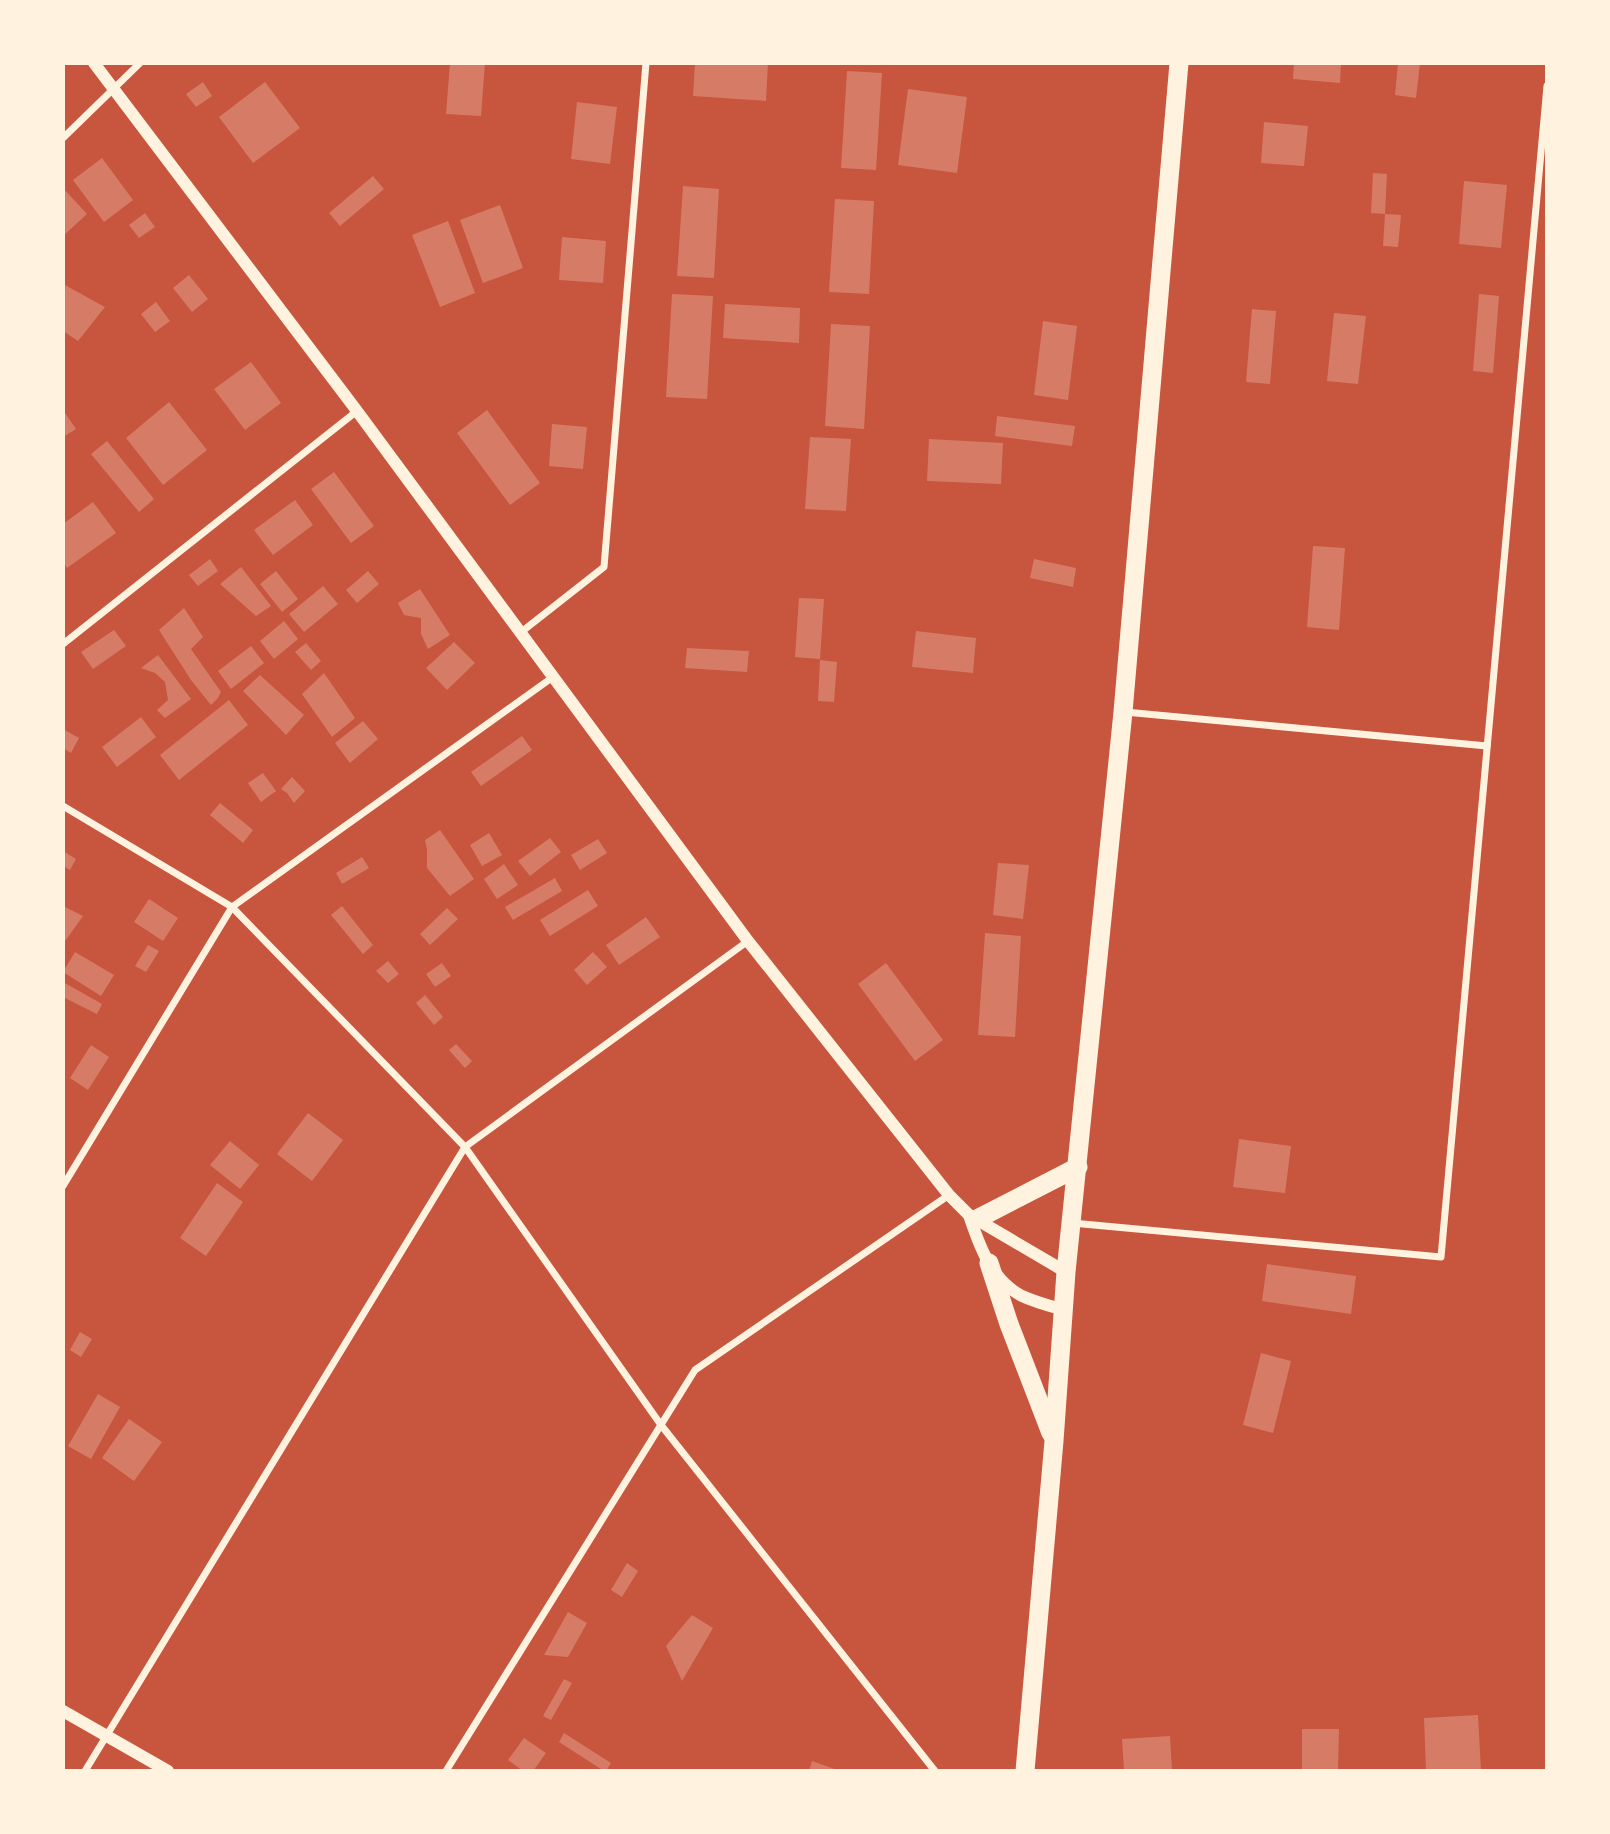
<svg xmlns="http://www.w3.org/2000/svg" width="1610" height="1834" font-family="'Golos Text',sans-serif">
	<rect width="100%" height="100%" fill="#c8553d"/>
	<g fill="#d67c66">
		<polygon points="450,63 485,63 481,116 446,114"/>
		<polygon points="695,63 768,63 766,101 693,96"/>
		<polygon points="1294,63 1341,63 1340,83 1293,79"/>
		<polygon points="1398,63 1420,63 1416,98 1395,95"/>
		<polygon points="847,71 882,73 876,170 841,168"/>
		<polygon points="203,82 212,96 196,107 186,94"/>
		<polygon points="265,82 300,128 253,163 219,117"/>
		<polygon points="908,89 967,97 957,173 898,165"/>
		<polygon points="577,102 617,107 610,164 571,159"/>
		<polygon points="1264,122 1308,126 1304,166 1261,163"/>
		<polygon points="102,158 133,200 104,222 73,180"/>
		<polygon points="1373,173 1387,174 1385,214 1371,213"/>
		<polygon points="373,176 384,189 340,226 329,213"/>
		<polygon points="1464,181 1507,185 1501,248 1459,244"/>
		<polygon points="683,186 719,189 714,278 677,276"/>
		<polygon points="63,188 87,214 63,236"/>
		<polygon points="835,199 874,201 869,294 829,292"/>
		<polygon points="500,205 523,268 483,283 460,220"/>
		<polygon points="145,213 155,227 139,238 129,225"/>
		<polygon points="1385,214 1401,215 1398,247 1383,246"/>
		<polygon points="448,221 475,293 440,307 412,235"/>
		<polygon points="562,237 606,241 603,283 559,280"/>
		<polygon points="189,275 208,299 192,312 173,288"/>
		<polygon points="63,284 105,307 78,341 63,331"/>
		<polygon points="672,294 713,296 707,399 666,397"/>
		<polygon points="1479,294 1499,296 1493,373 1473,371"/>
		<polygon points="156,302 170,321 155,332 141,314"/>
		<polygon points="725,304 800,308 799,343 723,338"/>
		<polygon points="1252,309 1276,311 1270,384 1246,382"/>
		<polygon points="1334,313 1366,316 1358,384 1327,381"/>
		<polygon points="1043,321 1077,326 1068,400 1034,395"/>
		<polygon points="831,324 870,326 864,429 825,426"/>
		<polygon points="251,362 281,403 245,430 214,389"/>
		<polygon points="169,402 207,450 163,485 126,438"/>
		<polygon points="63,410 76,429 63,437"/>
		<polygon points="487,410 540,483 510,505 457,433"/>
		<polygon points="997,416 1075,426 1072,446 995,436"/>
		<polygon points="552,424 587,427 583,469 549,466"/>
		<polygon points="810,437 851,439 846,511 805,509"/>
		<polygon points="929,439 1003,443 1001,484 927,481"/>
		<polygon points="107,441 154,499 139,512 91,454"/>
		<polygon points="334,472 374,526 351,543 311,489"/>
		<polygon points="295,500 313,525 273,555 254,530"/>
		<polygon points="93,502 116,533 67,568 63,562 63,524"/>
		<polygon points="1313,546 1345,548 1339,630 1307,627"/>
		<polygon points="210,559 218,571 198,586 189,575"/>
		<polygon points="1034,559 1076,568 1073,587 1030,578"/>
		<polygon points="241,567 271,606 256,616 220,584"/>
		<polygon points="276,571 298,599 282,612 260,584"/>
		<polygon points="368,571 379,584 357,603 346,590"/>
		<polygon points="323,586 338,604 304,632 289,614"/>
		<polygon points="420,589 450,635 428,649 421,634 421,618 404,615 398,603"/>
		<polygon points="799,598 824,599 820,659 795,657"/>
		<polygon points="184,608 203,637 191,649 221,692 218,698 211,705 191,680 159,630"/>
		<polygon points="284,621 298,639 274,659 260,641"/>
		<polygon points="114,630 126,646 93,669 81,652"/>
		<polygon points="916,631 976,638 973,673 912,667"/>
		<polygon points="454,642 475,663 447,690 426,668"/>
		<polygon points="306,643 321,661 311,670 295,652"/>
		<polygon points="251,646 264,663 231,689 218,671"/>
		<polygon points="687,648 749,651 747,672 685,668"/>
		<polygon points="158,655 191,699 165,718 157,710 168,700 165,682 155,673 141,668"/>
		<polygon points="820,660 837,662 834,702 818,701"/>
		<polygon points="324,673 355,718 332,737 302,694"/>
		<polygon points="260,675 304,715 286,735 243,691"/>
		<polygon points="229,700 248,725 179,780 160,755"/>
		<polygon points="141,717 156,737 117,767 102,747"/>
		<polygon points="363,721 378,739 350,763 335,743"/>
		<polygon points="63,729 79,738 71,753 63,748"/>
		<polygon points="522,736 532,750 481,786 471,772"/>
		<polygon points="263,773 276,791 261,802 248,783"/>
		<polygon points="292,777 305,791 294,803 287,793 281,789"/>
		<polygon points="220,803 253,830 243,843 210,815"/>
		<polygon points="440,830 474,879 450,896 427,868 427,850 425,840"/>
		<polygon points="489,833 502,855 482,866 470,845"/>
		<polygon points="550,838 561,852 530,876 518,861"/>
		<polygon points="598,839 607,853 580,870 571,855"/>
		<polygon points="63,851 76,859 70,870 63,866"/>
		<polygon points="362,857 369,868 342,884 336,873"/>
		<polygon points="998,863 1029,865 1023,919 993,915"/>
		<polygon points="504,864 518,885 497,899 484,879"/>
		<polygon points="555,878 562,891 513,920 505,907"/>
		<polygon points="588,890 598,906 550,936 540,920"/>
		<polygon points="149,899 178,918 163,941 134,922"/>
		<polygon points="63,906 83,916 63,944"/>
		<polygon points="342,906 373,945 363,954 331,915"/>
		<polygon points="447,908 458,919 430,945 420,934"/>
		<polygon points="646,917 660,937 619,965 606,945"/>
		<polygon points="985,933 1021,936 1015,1037 978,1035"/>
		<polygon points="148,945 159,951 146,972 135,966"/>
		<polygon points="75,952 114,975 101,996 63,972"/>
		<polygon points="593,952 607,967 587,985 574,970"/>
		<polygon points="388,961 399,974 388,983 376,971"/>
		<polygon points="442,963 451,976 435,987 426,974"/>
		<polygon points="886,963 943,1040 915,1061 858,984"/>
		<polygon points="63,982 102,1004 97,1014 63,997"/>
		<polygon points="425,995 443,1017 434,1025 416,1003"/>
		<polygon points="456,1044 472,1061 465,1068 449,1050"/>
		<polygon points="91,1045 109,1057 88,1090 70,1078"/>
		<polygon points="308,1113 343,1140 312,1181 277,1154"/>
		<polygon points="1239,1139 1291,1146 1285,1193 1233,1187"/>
		<polygon points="230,1141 259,1165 240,1189 210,1165"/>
		<polygon points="217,1183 243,1202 206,1256 180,1238"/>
		<polygon points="1267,1264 1356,1276 1351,1314 1262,1301"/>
		<polygon points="80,1332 92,1339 81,1357 70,1350"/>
		<polygon points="1261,1353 1291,1361 1273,1433 1243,1425"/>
		<polygon points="98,1394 120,1407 91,1459 68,1446"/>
		<polygon points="129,1419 162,1442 134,1481 102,1458"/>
		<polygon points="627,1563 638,1571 622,1597 611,1590"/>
		<polygon points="568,1612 587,1623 568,1657 544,1655"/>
		<polygon points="692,1615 713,1628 682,1681 666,1646"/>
		<polygon points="564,1679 572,1683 551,1720 543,1716"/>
		<polygon points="1478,1715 1481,1771 1426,1771 1424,1718"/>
		<polygon points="1302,1729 1339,1729 1338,1771 1302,1771"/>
		<polygon points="564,1733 611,1763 606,1771 604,1771 559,1742"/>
		<polygon points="1170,1736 1172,1771 1124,1771 1122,1739"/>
		<polygon points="524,1738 546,1753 533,1771 523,1771 508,1760"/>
		<polygon points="812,1761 840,1771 809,1771"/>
	</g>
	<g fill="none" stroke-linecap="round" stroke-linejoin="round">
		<g stroke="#fff3e0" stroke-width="7">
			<polyline points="63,138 140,63"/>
			<polyline points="520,633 604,567 646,63"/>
			<polyline points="63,644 357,411"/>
			<polyline points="1125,712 1487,746"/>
			<polyline points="63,806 232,907 465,1147 661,1425 935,1771"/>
			<polyline points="63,1186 232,907 553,677"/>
			<polyline points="1072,1223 1441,1257 1547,86"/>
			<polyline points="85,1771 465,1147 748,941"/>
			<polyline points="446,1771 695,1370 949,1195"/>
		</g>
		<g stroke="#fff3e0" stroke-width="12">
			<polyline points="94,63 357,411 748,941 949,1195 969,1215 1066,1272"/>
			<path d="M969,1215C979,1245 991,1280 1022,1296C1035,1302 1050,1306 1064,1310"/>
			<polyline points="63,1711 168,1771"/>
		</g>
		<g stroke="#fff3e0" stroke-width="19">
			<polyline points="977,1219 1078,1167"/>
			<polyline points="989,1263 1009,1324 1051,1433"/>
			<polyline points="1025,1771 1054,1441 1066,1272 1123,712 1179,63"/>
		</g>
	</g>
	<rect width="1610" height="1834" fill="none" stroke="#fff3e0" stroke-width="130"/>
</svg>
